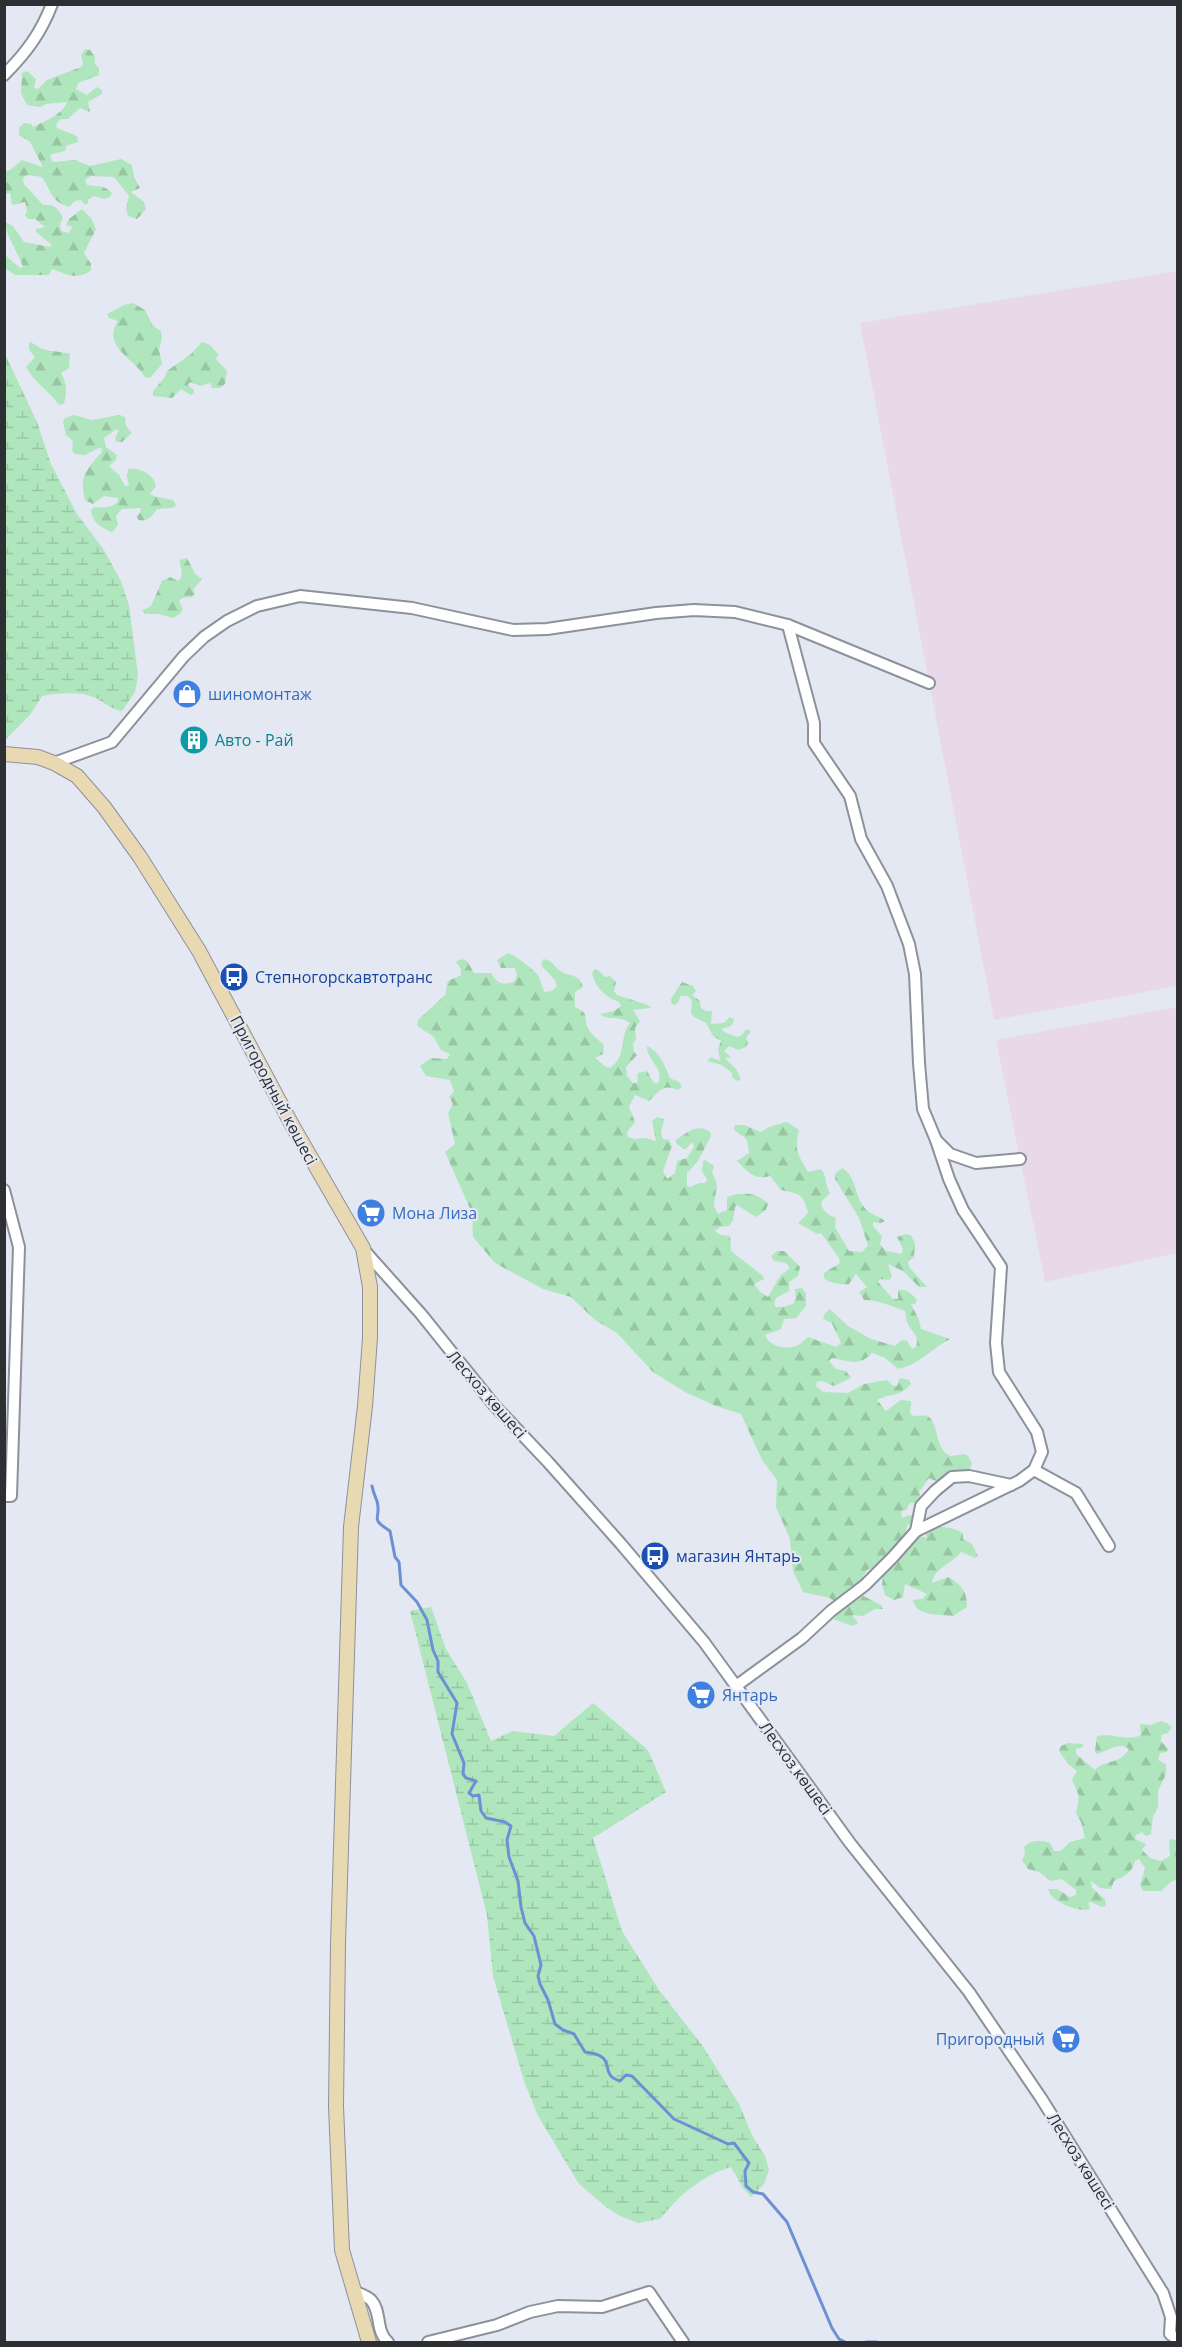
<svg xmlns="http://www.w3.org/2000/svg" width="1182" height="2347" font-family="'Open Sans',sans-serif">
	<defs>
		<pattern id="forest-firs" width="22" height="20" patternUnits="userSpaceOnUse" patternTransform="scale(1.5)"><rect width="22" height="20" fill="#b0e6bd"/><path d="M5 1l3.5 6h-7zM16 11l3.5 6h-7z" fill="#98c6a3"/></pattern>
		<pattern id="wetland-marsh" width="20" height="14" patternUnits="userSpaceOnUse" patternTransform="scale(1.5)"><rect width="20" height="14" fill="#b0e6bd"/><path d="M1 5h8M5 5V1M11 12h8M15 12V8" fill="none" stroke="#98c6a3"/></pattern>
	</defs>
	<rect width="100%" height="100%" fill="#e4e8f3"/>
	<g fill="#e9d8ea">
		<polygon points="1177,271 1177,986 994,1020 860,323"/>
		<polygon points="1177,1007 1177,1253 1045,1282 996,1040"/>
	</g>
	<g fill="url(#forest-firs)">
		<path d="M85,49L90,50L95,57V64L99,68V75L78,83L76,89L87,95L97,87L102,90V94L88,102L90,112L80,108L68,119H61L56,124L57,128L77,136L78,142L66,146L65,151L52,154L50,157L53,162L75,160L90,166L121,159L132,165L134,177L140,188L131,192L144,202L146,209L137,219L128,216L126,209L129,196L114,177L91,176L85,180L87,185C98,187 103,184 112,193L110,197L104,199L94,196L88,199L87,204L83,203L81,200L75,201L69,207C50,201 51,190 42,177L27,175L23,178L24,184L43,205C54,204 58,208 63,218L60,224L61,231L68,233L73,227L66,225L69,219L82,209L91,218L96,229L84,253L91,264V270C78,281 66,274 52,269L49,275H15L5,268V255L20,268L23,267C19,254 4,232 5,222L13,226L24,242L50,247L52,245L36,232V229L45,227L35,219H28L25,215L27,211L25,202L12,205L10,193L5,194V172L10,170L22,160L43,167L30,142L19,135V128L24,123L31,124L33,127C45,121 62,115 67,102L46,104L40,107L27,105L21,93L22,73L27,71L36,79L34,88L38,89L47,80L81,67L83,64L81,55Z"/>
		<path d="M133,303L145,310L153,326L161,331L162,338L159,350L162,364L150,378L145,377C135,359 101,346 118,321L109,318L107,314L124,305Z"/>
		<path d="M29,342C35,343 38,348 43,349C52,352 61,351 70,354L69,368L61,373C67,383 67,393 64,404L59,405C49,391 34,382 26,367L35,357L29,350Z"/>
		<polygon points="202,342 210,345 218,354 216,359 227,371 225,384 220,388 212,388 210,383 200,386 190,382 188,385 194,390 194,393 191,395 181,389 172,398 153,396 153,391 165,377 167,371 191,354"/>
		<path d="M74,415L92,420L119,415L125,417L126,426L132,433L122,442H117L115,438L119,430H115L104,438L106,447L117,455L116,460L109,466L119,475L125,486H129L127,477L128,469C140,467 154,474 156,486L150,494C158,499 167,497 174,501L176,506L172,508L157,509C152,516 148,522 138,520L137,516L140,513L141,508L122,509L116,516L118,525L112,532C101,528 92,522 91,510L94,507C103,508 111,508 118,502V498L104,496L93,504L85,500C79,475 86,470 102,452L101,447L85,455L75,454L72,450L73,441L66,435L63,422L65,418Z"/>
		<path d="M187,558L195,574L202,579L193,590L195,594L192,597L182,598L179,601L183,609L181,613L173,618L158,614H144L143,610L151,606L162,581L170,577L178,581C186,573 179,569 180,560Z"/>
		<path d="M508,953C520,958 528,966 537,974C541,978 541,987 545,992L552,991L557,986L555,980L541,965L543,959C553,961 553,965 559,970C568,977 580,973 583,987L575,992V1007C590,1014 583,1015 587,1026C589,1033 599,1040 604,1045L603,1054L595,1058L606,1067L610,1068C628,1055 618,1039 630,1023C620,1015 608,1021 600,1014L614,1011L621,1006L619,1002C606,997 595,988 592,973L595,969L599,971L605,977L610,976L616,982L614,991L617,995L648,1005L651,1008L633,1010L640,1021L635,1028L636,1040L633,1043L634,1052L637,1055L626,1067L627,1076L633,1083H637L638,1073L647,1071L654,1083H658C665,1068 646,1060 647,1046C660,1052 665,1066 670,1078L679,1082L682,1087L677,1090C662,1083 659,1092 649,1101L635,1095L629,1107L635,1122L627,1132L628,1137L634,1139L646,1138L656,1141L652,1121L657,1117L664,1119L661,1133L663,1139L669,1140L672,1146L663,1171L667,1179L675,1173L677,1161L687,1158L694,1147L692,1142L686,1149H683L676,1143V1140C687,1132 700,1122 711,1133V1136L698,1161L687,1173V1186L690,1187L699,1183H706L707,1179L702,1171L703,1161L705,1160L714,1166L712,1172L717,1184L714,1206L718,1214L727,1210V1197C741,1192 758,1192 768,1204L766,1210L756,1217L737,1205L735,1207L733,1220L729,1226L720,1227L715,1231L721,1235L730,1236L731,1251L763,1276L764,1279L754,1284L760,1292L768,1297L780,1276L790,1268L786,1263L774,1261L771,1256L777,1251H784L800,1267L798,1276L789,1282V1291L776,1298L774,1304L776,1307H783L793,1304L796,1299L795,1289L802,1288L806,1293V1306L796,1318L784,1319L781,1329L765,1335C769,1346 785,1350 796,1346C800,1345 804,1340 808,1337L836,1347L841,1343C839,1336 834,1330 832,1323L823,1319L825,1313L830,1309L848,1326L871,1339L895,1346L902,1340L907,1341L912,1349L916,1347C920,1335 911,1332 907,1322C906,1318 906,1315 905,1311C891,1306 878,1300 864,1300L859,1292L867,1287L856,1274L849,1284C841,1285 829,1283 824,1278V1273L840,1263L839,1258L821,1233L817,1234L798,1223L808,1213C803,1192 798,1194 781,1190L770,1176C754,1181 747,1171 737,1161L749,1153C747,1133 747,1141 734,1130L735,1125H744L761,1132L769,1127L787,1122L799,1130C794,1150 798,1155 808,1172L821,1169C827,1175 825,1186 830,1193L821,1202C822,1211 828,1215 836,1218L835,1227L849,1251L862,1252L868,1245L859,1218L835,1179V1174L842,1168C857,1177 854,1194 864,1207C868,1214 878,1215 885,1221L881,1223L873,1222V1226L882,1236L880,1244L886,1251L902,1254L903,1249L897,1237L906,1234L911,1235L915,1244L914,1257L908,1262L909,1267L927,1287H919L903,1271L888,1264L892,1277L889,1280L880,1279L878,1282L893,1299H898V1290C907,1289 912,1294 917,1300L915,1304H911L919,1320L921,1329L950,1339C932,1348 919,1365 898,1369L885,1358L872,1353C859,1367 850,1361 832,1358L829,1361L836,1369L846,1371L851,1378L834,1386L822,1381L817,1382L816,1386L823,1392L848,1393L864,1384L887,1380L893,1386H897L900,1378L909,1380L911,1384C897,1399 891,1392 877,1400L886,1411L901,1400L911,1401L910,1413L913,1416C917,1416 924,1415 927,1416C940,1422 933,1447 950,1456L965,1454L968,1456L972,1464L968,1472L938,1482L929,1478L919,1492L922,1502L910,1503L906,1510L901,1511L902,1518L910,1515L915,1516L914,1521L907,1526L906,1532L927,1538L924,1530C935,1525 952,1526 963,1533V1539L972,1544L978,1556L975,1558L961,1552C952,1564 934,1568 932,1583L949,1577C962,1586 967,1591 967,1607L953,1616C939,1614 916,1617 913,1600L922,1599L927,1594L905,1584L903,1597L894,1600L885,1595L882,1585L883,1573L875,1568L868,1569L863,1576L864,1584L858,1587L853,1586L852,1590L881,1605L883,1609H875L863,1616L852,1615L858,1623L853,1626L833,1619L843,1609L830,1598L803,1592L793,1571L790,1539L776,1507L777,1480L762,1460L741,1414L716,1406L685,1392L653,1372L617,1333L595,1320L571,1297L543,1289L495,1263L473,1237L472,1213L445,1152L455,1144L448,1113L453,1104L449,1097L454,1091L450,1080L426,1076L420,1066L431,1058L447,1059L450,1054L441,1050L433,1036L417,1026L418,1020L446,994C447,975 448,983 461,975V969L456,962L461,959L467,961L474,973H491C496,984 505,986 515,981L517,975L515,968H501L497,960Z"/>
		<path d="M682,982L693,986L696,991L692,995L700,1001L701,1008L706,1011H712L711,1024L724,1023L730,1017L734,1019C733,1026 728,1028 722,1028L724,1032L737,1037L742,1035L746,1029L751,1031L746,1038L748,1043L746,1047L738,1050L729,1046L724,1051L731,1057L725,1058L736,1069L741,1079L738,1081L732,1078V1073L722,1065L707,1061L711,1057L720,1061L718,1049L721,1041L713,1036L706,1023L694,1017L691,1013L692,1001L688,996H681L677,1004L674,1005L671,1003L672,997Z"/>
		<path d="M1161,1721L1167,1723L1172,1727L1168,1733L1161,1735V1741L1168,1749L1167,1752L1160,1753L1158,1760L1166,1764V1774L1158,1791V1807L1153,1817L1151,1834L1146,1836L1142,1832L1136,1835L1135,1839L1146,1844L1142,1850L1150,1858L1161,1861L1170,1856L1169,1842L1171,1839L1177,1840V1880L1172,1881L1161,1891H1143L1140,1885L1145,1868L1139,1859L1135,1861C1132,1873 1125,1876 1114,1881L1111,1889L1100,1888L1091,1881L1092,1888L1105,1899L1106,1906L1102,1907L1091,1902L1088,1903L1090,1909C1081,1913 1050,1902 1048,1889H1057L1070,1897L1076,1895V1890L1062,1879L1051,1881L1039,1872L1028,1869L1022,1860L1025,1854L1024,1847C1031,1840 1040,1840 1050,1843L1054,1851H1061L1070,1842L1085,1838L1081,1822L1076,1813L1079,1796L1072,1780L1077,1771L1068,1764L1059,1751L1061,1746L1068,1743L1083,1744V1747L1076,1749V1754L1095,1770C1105,1759 1120,1765 1129,1749C1118,1741 1109,1751 1097,1754L1095,1751L1097,1736C1111,1733 1129,1742 1141,1735L1140,1724L1151,1725Z"/>
	</g>
	<g fill="url(#wetland-marsh)">
		<path d="M5,354L37,422L51,464L77,514L104,550L121,581L129,605L138,675L135,692L122,711C112,710 105,703 96,698C80,691 59,693 42,696L30,715L6,739Z"/>
		<path d="M431,1607L446,1649L467,1683L491,1741L513,1731L554,1736L593,1703L648,1750L666,1792L593,1838L622,1931L659,1990L702,2045L739,2104L752,2135L765,2156L769,2170L764,2184L751,2197L743,2188L731,2167C701,2176 680,2195 660,2219L638,2223L620,2216L605,2206L579,2184L538,2116L524,2081L493,1976L487,1915L410,1611Z"/>
	</g>
	<g fill="none" stroke-linecap="round" stroke-linejoin="round">
		<g stroke="#6d90d4" stroke-width="3">
			<path d="M372,1486C373,1492 375,1496 377,1501C382,1520 368,1517 390,1531L395,1557L399,1562L401,1585L417,1602L427,1620L433,1650L438,1661V1672L457,1703L452,1734L464,1763L463,1774L466,1778L476,1781L469,1793L473,1796L479,1795L481,1811L486,1818L505,1822L511,1826L507,1840L509,1857L518,1881L521,1907L525,1923L534,1936L541,1965L538,1976L540,1984L548,2000L555,2024L563,2030L574,2034L585,2052C621,2056 596,2074 620,2081L626,2075L632,2076L674,2119L728,2144L734,2143L749,2163L745,2171L746,2186L753,2192L763,2194L787,2222L832,2328L839,2339L845,2342"/>
			<polyline points="866,2342 877,2342"/>
		</g>
		<g stroke="#8d919b" stroke-width="14">
			<g id="street">
				<path d="M4,75C26,53 41,33 52,4"/>
				<polyline points="788,625 814,723 814,743 850,796 861,839 887,886 909,944 915,974 919,1063 923,1109 936,1140 950,1154 976,1163 1020,1159"/>
				<polyline points="54,763 112,742 184,656 204,637 227,621 257,606 300,596 412,608 513,630 547,629 656,613 694,610 735,612 788,625 929,683"/>
				<polyline points="4,1190 19,1247 11,1496 4,1496"/>
				<polyline points="363,1249 421,1314 494,1405 548,1462 621,1544 704,1642 850,1843 969,1992 1041,2098 1163,2293 1171,2317 1170,2334 1178,2340"/>
				<polyline points="1034,1470 1076,1493 1109,1546"/>
				<polyline points="916,1531 921,1506 935,1491 952,1477 969,1476 1011,1485"/>
				<polyline points="736,1686 802,1638 831,1611 865,1585 893,1557 916,1531 1019,1481 1034,1470 1042,1452 1037,1432 999,1372 996,1343 1001,1267 963,1210 949,1179 936,1140"/>
				<path d="M353,2291C358,2293 367,2296 371,2300C382,2312 375,2331 388,2342"/>
				<polyline points="428,2342 497,2325 530,2312 558,2306 602,2307 649,2292 683,2342"/>
			</g>
		</g>
		<g stroke="#8d919b" stroke-width="16">
			<polyline id="secondary" points="4,754 38,757 54,763 77,776 104,807 140,857 199,951 292,1125 363,1248 370,1287 370,1338 365,1406 351,1527 338,1944 336,2106 342,2250 369,2342"/>
		</g>
		<use href="#street" stroke="#fff" stroke-width="10"/>
		<use href="#secondary" stroke="#e9d9b2" stroke-width="14"/>
	</g>
	<defs>
		<g id="shop-disc" transform="scale(1.5)"><circle r="9.5" fill="#3f7fe0" stroke="#e4e8f3"/><path d="M-5-2.5h2.3a2.7 3.5 0 0 1 5.4 0H5L5.5 6h-11ZM-1.5-2.5h3a1.5 2.3 0 0 0-3 0Z" fill="#fff"/></g>
		<g id="building-disc" transform="scale(1.5)"><circle r="9.5" fill="#0f9aa8" stroke="#e4e8f3"/><path d="M-4-6H4V6H1V3H-1V6H-4ZM-2.5-4.3h1.7v1.8h-1.7ZM.8-4.3h1.7v1.8H.8ZM-2.5-1h1.7V.8h-1.7ZM.8-1h1.7V.8H.8Z" fill="#fff"/></g>
		<g id="bus-disc" transform="scale(1.5)"><circle r="9.5" fill="#1a4fb4" stroke="#e4e8f3"/><path d="M-5-6H5V4H4V6H2V4H-2V6H-4V4H-5ZM-3.5-4V0h7V-4ZM-3.5 1.2v1.5H-2V1.2ZM2 1.2v1.5H3.5V1.2Z" fill="#fff"/></g>
		<g id="supermarket-disc" transform="scale(1.5)"><circle r="9.5" fill="#3f7fe0" stroke="#e4e8f3"/><path d="M-6-5.5h2.5l.6 2H6L4.5 2H-2.5L-4.4-4H-6ZM-1.5 3.2a1.3 1.3 0 1 0 .1 0ZM3 3.2a1.3 1.3 0 1 0 .1 0Z" fill="#fff"/></g>
	</defs>
	<g fill-rule="evenodd">
		<use href="#shop-disc" x="187" y="694"/>
		<use href="#building-disc" x="194" y="740"/>
		<use href="#bus-disc" x="234" y="977"/>
		<use href="#supermarket-disc" x="371" y="1213"/>
		<use href="#bus-disc" x="655" y="1556"/>
		<use href="#supermarket-disc" x="701" y="1695"/>
		<use href="#supermarket-disc" x="1066" y="2039"/>
	</g>
	<g text-anchor="middle" dominant-baseline="central" stroke-width="4.5" stroke-linejoin="round" paint-order="stroke">
		<g font-size="16" fill="#366cbe" stroke="#e4e8f3" text-anchor="start">
			<text x="208" y="694">шиномонтаж</text>
			<text x="392" y="1213">Мона Лиза</text>
			<text x="722" y="1695">Янтарь</text>
			<text x="1045" y="2039" text-anchor="end">Пригородный</text>
		</g>
		<g font-size="16" fill="#0d838f" stroke="#e4e8f3" text-anchor="start">
			<text x="215" y="740">Авто - Рай</text>
		</g>
		<g font-size="16" fill="#164399" stroke="#e4e8f3" text-anchor="start">
			<text x="255" y="977">Степногорскавтотранс</text>
			<text x="676" y="1556">магазин Янтарь</text>
		</g>
		<g font-size="16" fill="#2d2f33" stroke="#e4e8f3">
			<text transform="translate(274 1090) rotate(62)">Пригородный көшесі</text>
			<text transform="translate(487 1394) rotate(49)">Лесхоз көшесі</text>
			<text transform="translate(796 1768) rotate(54)">Лесхоз көшесі</text>
			<text transform="translate(1081 2161) rotate(58)">Лесхоз көшесі</text>
		</g>
	</g>
	<rect width="1182" height="2347" fill="none" stroke="#2d2f33" stroke-width="12"/>
</svg>
